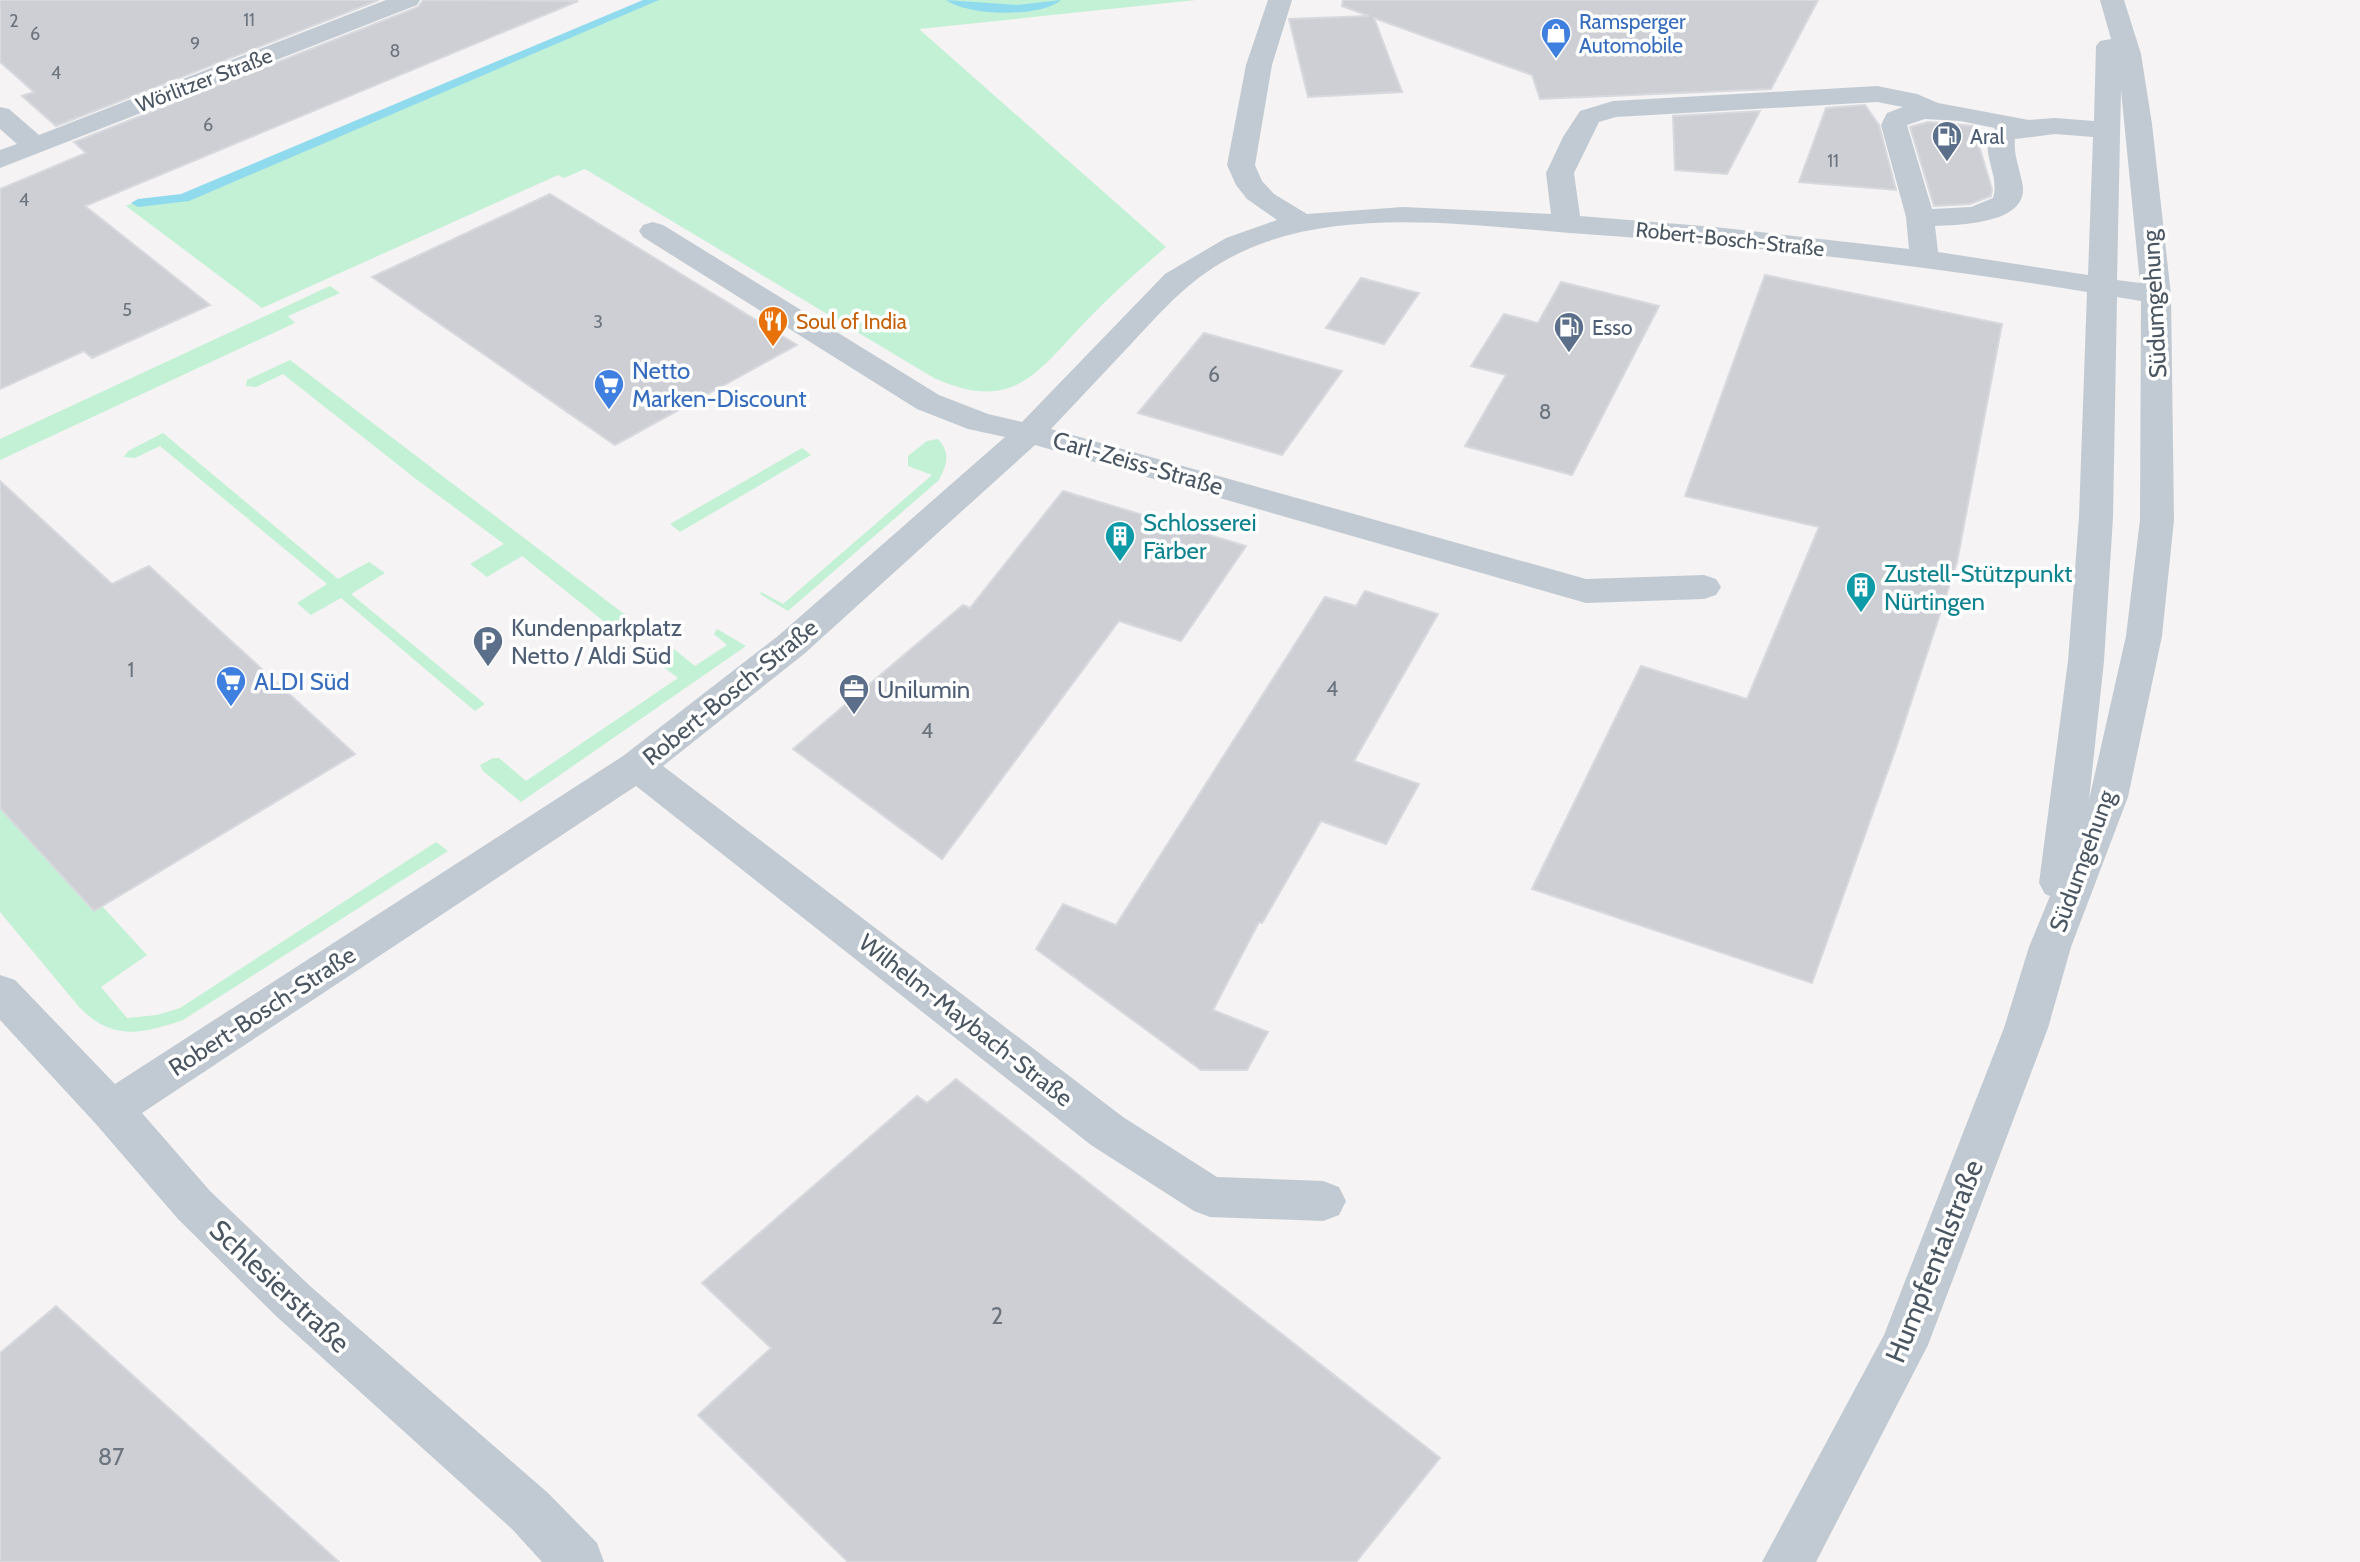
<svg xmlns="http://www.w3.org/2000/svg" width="2360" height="1562" font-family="Cabin,sans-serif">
	<rect width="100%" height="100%" fill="#f5f3f3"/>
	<g fill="#c3f1d5">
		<path d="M647,0H1196L919,29L1166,247C1139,270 1112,294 1087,320C1037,372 1014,414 934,378L585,169L564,178L558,175L262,308L126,206L140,200L184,197Z"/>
		<polygon points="330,286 340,293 288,316 295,323 0,460 0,439"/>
		<polygon points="290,360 628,617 611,627 522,556 487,577 470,564 504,544 416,479 283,374 256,387 246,386 247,380"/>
		<polygon points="163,433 338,579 369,562 385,573 351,594 485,704 475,711 341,598 311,615 297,603 327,584 160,446 135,458 124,457 128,451"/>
		<path d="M938,439C951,454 947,464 939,480L788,611L760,594L761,592L783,604L932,475L908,466V456L927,441Z"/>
		<polygon points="802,448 811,455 680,532 670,524"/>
		<polygon points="717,629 746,646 521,802 483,771 480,765 493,758 499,758 526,781 678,678 653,659 670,646 695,666 727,645 714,634"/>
		<path d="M0,808L94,911L102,906L147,955L101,987L127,1018L157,1015L180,1008L436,842L448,851L183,1020C142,1034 113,1041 80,1008L0,912Z"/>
	</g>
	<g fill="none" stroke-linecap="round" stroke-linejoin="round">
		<g fill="#90daee" fill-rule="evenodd">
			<polygon points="643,0 659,0 189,201 138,207 131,203 138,199 181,194"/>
			<path d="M946,0L1017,5L1061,0C1040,18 968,16 946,0Z"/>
		</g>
	</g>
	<g fill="#cdcfd5" stroke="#d7d9de" stroke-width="2">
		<polygon points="0,0 379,0 56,126 22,96 34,92 0,62"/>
		<polygon points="423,0 578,1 85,206 210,305 92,358 84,351 0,389 0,189 86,153 74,142 418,7"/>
		<polygon points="1343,0 1818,0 1771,89 1540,99 1532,75 1374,18 1402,92 1308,97 1289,19 1369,16 1342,6"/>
		<polygon points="1865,105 1879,125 1896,190 1799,182 1826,108"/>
		<polygon points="1760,111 1727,174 1675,170 1673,116"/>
		<polygon points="1928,122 1973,126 1992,189 1991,196 1970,204 1934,206 1910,127"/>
		<polygon points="550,194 797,345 615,445 372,277"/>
		<polygon points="1765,275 2002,324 1957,562 1897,745 1812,983 1532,889 1641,666 1747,699 1819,527 1685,496"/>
		<polygon points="1361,278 1419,293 1384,344 1326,328"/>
		<polygon points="1561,282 1659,306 1572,475 1465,446 1506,375 1471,366 1504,314 1538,323"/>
		<polygon points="1204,333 1342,371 1282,455 1138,413"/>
		<polygon points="0,481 112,584 149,566 355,754 94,911 0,808"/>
		<polygon points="1063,491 1246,546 1181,641 1119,621 942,859 793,749 963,605 970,608"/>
		<polygon points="1365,591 1438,614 1354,761 1419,784 1386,844 1321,821 1262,923 1259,922 1213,1010 1268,1032 1247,1070 1201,1070 1036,949 1063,904 1116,925 1325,597 1356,606"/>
		<polygon points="956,1079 1440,1458 1356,1562 848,1562 698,1415 771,1348 702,1283 917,1096 927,1103"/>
		<polygon points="56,1306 339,1562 0,1562 0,1353"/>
	</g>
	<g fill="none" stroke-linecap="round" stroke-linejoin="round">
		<g fill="#c1cad2" fill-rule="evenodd">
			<polygon points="386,0 420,0 417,5 0,168 0,150 17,144 0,129 0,107 9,109 39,135"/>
			<path d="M1268,0H1292L1272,65L1255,165L1262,181L1274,194L1307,214L1403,207L1551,214L1546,173L1563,137L1580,111L1613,101L1877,86L1917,94L1938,103L2029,120L2055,118L2094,121L2096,46L2100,41L2111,39L2100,0H2124L2141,54L2152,124L2171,295L2174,520L2162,636L2128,797L2071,947L2048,1028L1928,1345L1816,1562H1762L1884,1335L2004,1028L2029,947L2050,896L2045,894L2039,883L2068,661L2079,517L2087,292C1916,264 1744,245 1570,233C1468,225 1344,207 1248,249C1196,272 1169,303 1132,343C1105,372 1078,400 1051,429L1586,579L1704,575L1716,579L1721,587L1716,595L1704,599L1586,603L1035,445L804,654L663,766L1123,1117L1217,1177L1323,1181L1339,1187L1346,1201L1339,1215L1323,1221L1210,1217L1194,1211L1091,1145L636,786L142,1113L210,1191L310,1286L548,1493L597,1543L604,1562H542L512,1529L276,1316L178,1219L95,1123L0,1020V975L15,980L115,1084L623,756L778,636L1005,437L968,429L917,409L643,237L639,231L643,225L653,222L663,225L939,395L988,414L1022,422L1165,274L1226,238L1277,220L1247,199L1236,185L1227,165L1246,65ZM2121,90L2140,283L2117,280ZM1877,102L1903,107L1887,113L1881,125L1906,217L1909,249L1715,227L1580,216L1574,173L1599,122L1616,117ZM1925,119L1960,121L1995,128C1976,149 2001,174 1993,198L1971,207L1932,209L1907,125ZM2055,134L2093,137L2088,275L1938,252L1935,226C1959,225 2025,224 2023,188C2021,171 2013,156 2015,139ZM2117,297L2141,301L2140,520L2126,636L2089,800L2104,661L2113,517Z"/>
		</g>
	</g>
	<defs>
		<g id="shop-pin" transform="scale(1.575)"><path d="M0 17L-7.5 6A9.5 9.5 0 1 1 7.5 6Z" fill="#3f7fe0" stroke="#fff"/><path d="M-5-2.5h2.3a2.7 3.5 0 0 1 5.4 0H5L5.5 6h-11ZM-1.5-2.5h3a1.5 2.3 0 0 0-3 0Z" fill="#fff"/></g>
		<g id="fuel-pin" transform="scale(1.575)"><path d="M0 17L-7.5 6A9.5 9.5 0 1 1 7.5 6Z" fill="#5c6f8a" stroke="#fff"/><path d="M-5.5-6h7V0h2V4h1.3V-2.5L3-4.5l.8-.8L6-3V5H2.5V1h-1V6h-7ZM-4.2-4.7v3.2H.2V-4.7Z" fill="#fff"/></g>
		<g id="restaurant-pin" transform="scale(1.575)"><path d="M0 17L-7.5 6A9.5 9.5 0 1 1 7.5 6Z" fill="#e8710a" stroke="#fff"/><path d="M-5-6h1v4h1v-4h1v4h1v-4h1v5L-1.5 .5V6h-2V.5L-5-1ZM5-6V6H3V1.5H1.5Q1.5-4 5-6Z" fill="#fff"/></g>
		<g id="supermarket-pin" transform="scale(1.575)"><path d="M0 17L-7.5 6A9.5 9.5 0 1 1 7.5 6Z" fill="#3f7fe0" stroke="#fff"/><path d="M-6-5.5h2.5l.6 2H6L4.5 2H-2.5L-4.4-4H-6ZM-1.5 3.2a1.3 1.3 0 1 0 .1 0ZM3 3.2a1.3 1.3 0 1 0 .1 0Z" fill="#fff"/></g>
		<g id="building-pin" transform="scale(1.575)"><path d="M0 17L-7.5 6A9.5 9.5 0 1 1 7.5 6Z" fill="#0f9aa8" stroke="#fff"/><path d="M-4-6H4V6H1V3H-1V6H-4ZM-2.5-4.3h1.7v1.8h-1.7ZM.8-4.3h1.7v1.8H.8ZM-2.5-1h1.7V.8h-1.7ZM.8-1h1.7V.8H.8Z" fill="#fff"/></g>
		<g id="parking-pin" transform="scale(1.575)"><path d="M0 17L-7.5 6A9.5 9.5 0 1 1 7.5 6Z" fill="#5c6f8a" stroke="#fff"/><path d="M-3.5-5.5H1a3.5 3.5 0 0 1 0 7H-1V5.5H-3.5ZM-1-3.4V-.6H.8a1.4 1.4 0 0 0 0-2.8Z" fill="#fff"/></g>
		<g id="office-pin" transform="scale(1.575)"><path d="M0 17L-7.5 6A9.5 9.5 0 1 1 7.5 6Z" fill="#5c6f8a" stroke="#fff"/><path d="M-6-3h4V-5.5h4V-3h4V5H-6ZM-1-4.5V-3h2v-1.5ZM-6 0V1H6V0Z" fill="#fff"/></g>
	</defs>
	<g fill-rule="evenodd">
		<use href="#shop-pin" x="1556" y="33"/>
		<use href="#fuel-pin" x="1947" y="136"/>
		<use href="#restaurant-pin" x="773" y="321"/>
		<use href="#fuel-pin" x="1569" y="327"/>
		<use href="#supermarket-pin" x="609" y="384"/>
		<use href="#building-pin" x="1120" y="536"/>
		<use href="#building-pin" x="1861" y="587"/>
		<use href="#parking-pin" x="488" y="641"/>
		<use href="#supermarket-pin" x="231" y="681"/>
		<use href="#office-pin" x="854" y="689"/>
	</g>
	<g text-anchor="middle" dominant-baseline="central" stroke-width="7" stroke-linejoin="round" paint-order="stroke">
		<g font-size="18" fill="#6b747e">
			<text x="249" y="20">11</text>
			<text x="14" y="21">2</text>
			<text x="35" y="34">6</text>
			<text x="195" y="44">9</text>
			<text x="395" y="51">8</text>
			<text x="56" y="73">4</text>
			<text x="208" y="125">6</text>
			<text x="1833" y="161">11</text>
			<text x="24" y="200">4</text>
			<text x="127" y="310">5</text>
			<text x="598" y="322">3</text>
		</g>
		<g font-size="21" fill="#366cbe" stroke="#fff" text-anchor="start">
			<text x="1579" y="21">Ramsperger<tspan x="1579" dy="24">Automobile</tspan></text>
		</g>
		<g font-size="21" fill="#4a5661" stroke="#fff">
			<text transform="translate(204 80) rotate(-21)">Wörlitzer Straße</text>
			<text transform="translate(1730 239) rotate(6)">Robert-Bosch-Straße</text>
		</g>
		<g font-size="21" fill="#4e5e75" stroke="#fff" text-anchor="start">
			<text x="1970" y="136">Aral</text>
			<text x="1592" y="327">Esso</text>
		</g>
		<g font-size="21" fill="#c56008" stroke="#fff" text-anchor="start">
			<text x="796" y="321">Soul of India</text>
		</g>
		<g font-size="21" fill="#6b747e">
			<text x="1214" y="374">6</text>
			<text x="1545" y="411">8</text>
			<text x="131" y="669">1</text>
			<text x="1332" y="688">4</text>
			<text x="927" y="730">4</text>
		</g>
		<g font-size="24" fill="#4a5661" stroke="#fff">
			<text transform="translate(2154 304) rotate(-93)">Südumgehung</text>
			<text transform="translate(1138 463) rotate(16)">Carl-Zeiss-Straße</text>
			<text transform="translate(730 692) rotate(-39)">Robert-Bosch-Straße</text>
			<text transform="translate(2082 861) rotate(-70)">Südumgehung</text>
			<text transform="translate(262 1011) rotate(-33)">Robert-Bosch-Straße</text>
			<text transform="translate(966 1020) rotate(38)">Wilhelm-Maybach-Straße</text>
		</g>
		<g font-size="24" fill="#366cbe" stroke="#fff" text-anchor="start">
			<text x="632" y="370">Netto<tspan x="632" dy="28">Marken-Discount</tspan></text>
			<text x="254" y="681">ALDI Süd</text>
		</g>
		<g font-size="24" fill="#0d838f" stroke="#fff" text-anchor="start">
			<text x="1143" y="522">Schlosserei<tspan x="1143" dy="28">Färber</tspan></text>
			<text x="1884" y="573">Zustell-Stützpunkt<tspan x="1884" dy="28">Nürtingen</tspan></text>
		</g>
		<g font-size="24" fill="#4e5e75" stroke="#fff" text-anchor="start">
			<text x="511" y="627">Kundenparkplatz<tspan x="511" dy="28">Netto / Aldi Süd</tspan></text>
			<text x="877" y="689">Unilumin</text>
		</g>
		<g font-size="24" fill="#6b747e">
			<text x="997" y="1315">2</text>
			<text x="111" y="1456">87</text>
		</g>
		<g font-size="28" fill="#4a5661" stroke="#fff">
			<text transform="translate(1934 1261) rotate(-68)">Humpfentalstraße</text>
			<text transform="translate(280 1286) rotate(43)">Schlesierstraße</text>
		</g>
	</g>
</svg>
